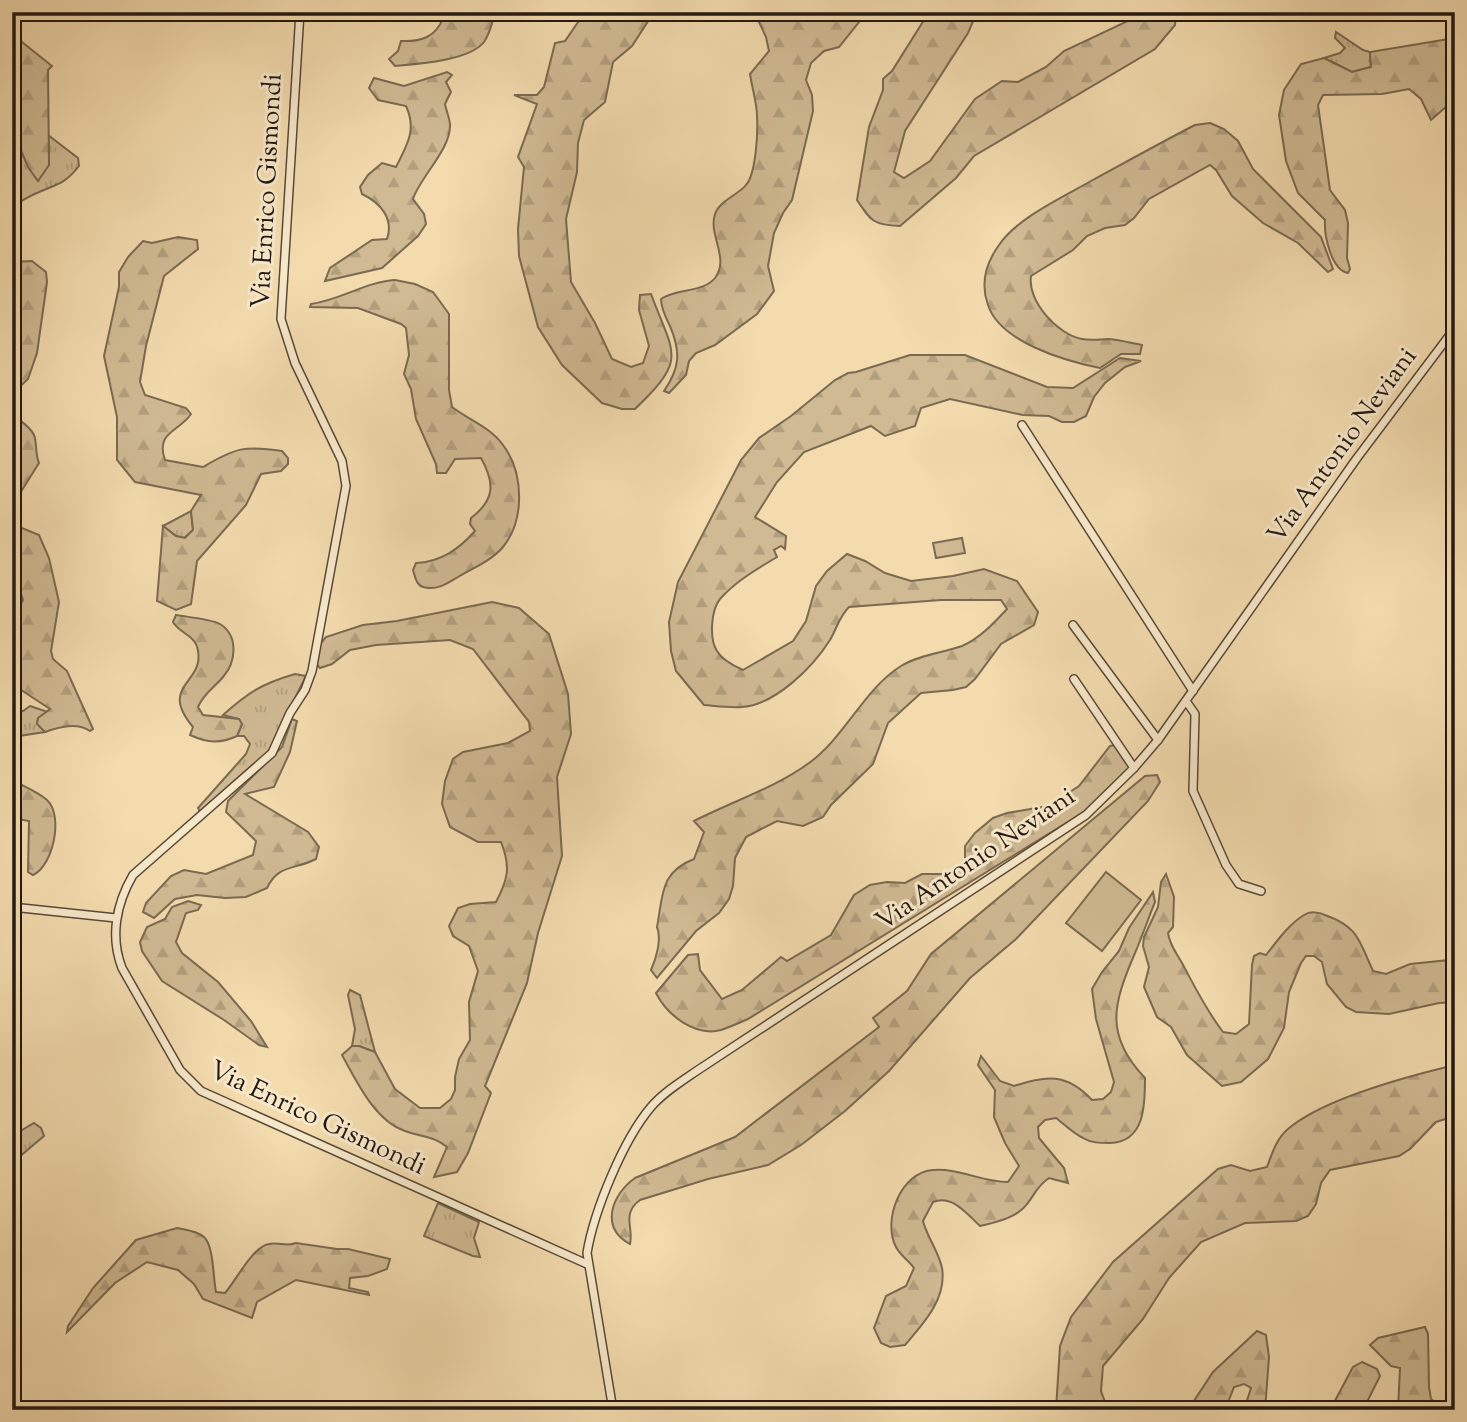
<svg xmlns="http://www.w3.org/2000/svg" width="1467" height="1422" font-family="'Sorts Mill Goudy',serif">
	<defs>
		<pattern id="grass-tufts" width="24" height="20" patternUnits="userSpaceOnUse" patternTransform="scale(1.75)"><rect width="24" height="20" fill="#d0ba93"/><path d="M3 7l-1-3M5 7V3M7 7l1-3M15 17l-1-3M17 17v-4M19 17l1-3" fill="none" stroke="#b29f7e"/></pattern>
		<pattern id="forest-firs" width="22" height="20" patternUnits="userSpaceOnUse" patternTransform="scale(1.75)"><rect width="22" height="20" fill="#d0ba93"/><path d="M5 1l3.5 6h-7zM16 11l3.5 6h-7z" fill="#b29f7e"/></pattern>
	</defs>
	<rect width="100%" height="100%" fill="#f3dbae"/>
	<filter id="stains"><feTurbulence type="fractalNoise" baseFrequency=".00286" numOctaves="4"/><feColorMatrix values="0 0 0 0 .2 0 0 0 0 .09 0 0 0 0 .02 0 0 0 .5 -.17"/></filter>
	<radialGradient id="worn" r=".72"><stop offset=".6" stop-color="#630" stop-opacity="0"/><stop offset="1" stop-color="#630" stop-opacity=".3"/></radialGradient>
	<g fill="url(#grass-tufts)" stroke="#7a6a52" stroke-width="2">
		<polygon points="1336,32 1363,50 1370,52 1371,67 1352,72 1324,58 1340,53 1345,48 1335,38"/>
		<path d="M48,135L78,158L79,166C65,184 57,184 37,193C29,196 21,202 12,206V170L21,148L28,167L49,165Z"/>
		<polygon points="191,511 193,530 184,538 176,536 163,526"/>
		<path d="M295,674L306,676L268,753L200,812L198,808L246,754L250,744L244,736H237L242,724L239,719L223,715C249,692 261,684 295,674Z"/>
		<polygon points="30,706 48,712 39,718 37,723 45,732 12,737 12,714 23,711"/>
		<polygon points="350,990 360,995 375,1052 359,1046 352,1046 355,1029 348,995"/>
		<polygon points="34,1123 41,1128 44,1136 12,1163 12,1136"/>
		<polygon points="438,1203 479,1222 474,1238 480,1257 473,1256 424,1236"/>
	</g>
	<g fill="url(#forest-firs)" stroke="#7a6a52" stroke-width="2">
		<path d="M440,12H492L494,16C492,24 489,35 484,42C469,61 417,64 395,66L389,59L398,51L401,41C421,42 436,37 443,18Z"/>
		<path d="M585,12H654L632,46L613,62L605,102L584,120L578,143L577,172L566,219L571,282L595,323L612,359L631,367L643,363L649,346L639,310L640,295L651,294C674,356 688,358 635,409H622L602,403L562,365L538,327L519,256L518,229L524,167L518,157L537,104L514,95H537L544,87L555,43L565,41Z"/>
		<path d="M763,12C782,16 794,10 813,18L821,12H867L839,47L824,51L811,63L806,80L812,95L813,111L792,200L783,213L774,233L768,266L774,291L757,314L715,345L696,353L689,361L686,375L669,393L664,391C680,368 681,352 670,326C666,318 661,309 661,299C676,288 703,293 715,278C730,258 708,235 715,214C719,201 738,195 746,185C756,174 758,132 757,116C757,103 752,88 750,74L769,51L766,37L758,20Z"/>
		<path d="M929,12H977L968,33L905,131L894,172L904,178L930,161L975,99L1002,81L1018,82L1046,67L1064,51L1130,20L1137,12H1176L1175,25L1155,49L974,156L956,178L900,226C873,225 871,221 857,200L869,127L883,90V79L892,71Z"/>
		<polygon points="12,34 52,66 48,70 49,165 38,181 28,167 12,129 12,107 16,87 12,76"/>
		<path d="M1455,38V99L1431,120L1421,99L1409,89L1382,94L1323,95L1318,105L1330,190L1345,210L1348,223L1347,258L1350,269L1348,273C1331,270 1324,235 1325,220L1298,193L1286,161L1279,115L1284,90L1301,64L1324,58L1352,72L1371,67L1370,52Z"/>
		<path d="M447,72L452,75L446,82L451,92L445,104C446,110 450,119 450,125C451,149 420,177 413,199L424,214L426,224L418,236L382,268L325,281L330,268L372,240L387,239C394,219 381,203 362,194L360,187L368,175L382,163L396,167C407,145 417,130 406,106L378,100L369,88L374,78L404,86Z"/>
		<path d="M1210,123L1224,129L1238,141L1253,169L1321,237L1333,269L1328,272L1298,243L1263,223L1232,196L1216,170L1210,165L1149,199L1134,218L1125,225L1105,228L1087,236L1073,250L1031,276C1027,301 1058,335 1082,339C1091,341 1101,339 1109,339C1120,340 1131,343 1142,345L1140,354H1121L1100,368C1065,361 1000,342 988,305C980,283 986,263 999,245C1017,218 1063,197 1091,181C1126,162 1160,143 1195,125Z"/>
		<path d="M178,237L197,240L198,249L164,276L146,346L140,382L145,395L186,408L191,414C179,432 155,432 165,460L203,467C235,448 245,445 282,451L288,458V464L281,471L261,474L246,505L197,561L191,604L176,610L157,601L163,526L176,536L185,538L193,530L191,511L201,495L135,482L117,460V417L104,356L119,287V272L128,257L143,241L152,243Z"/>
		<polygon points="32,261 46,272 47,282 37,353 28,379 12,394 12,262"/>
		<path d="M395,280L415,284L433,292L449,314V390L452,407C469,420 490,427 503,445C524,473 525,520 503,547C491,561 473,568 458,577C448,583 437,591 423,587C416,585 415,576 413,570L416,563C441,562 459,549 475,531L470,524L471,518C495,500 495,483 481,458L455,459L446,473H437L436,464L416,419L411,389L404,374L409,355L406,328L401,324L358,308L310,307L311,304C341,300 365,282 395,280Z"/>
		<path d="M910,355H965L1047,387L1073,388L1120,358L1141,361L1125,367L1105,383L1094,397L1086,416L1074,422H1062L1049,416L1023,415L950,399L921,408L915,426L885,436L871,426L804,452L777,482L755,517L786,536L785,549L781,546L774,550L777,557C757,569 736,581 720,599C711,610 709,639 717,651C722,660 734,666 743,670L793,641L806,621L816,586L827,571L847,554L865,561L885,573L911,581L953,576L984,569L1017,581L1038,612L1034,625L1001,644L975,679L966,687L953,690L921,693L888,723L873,764L831,805L823,817L803,826L777,821L746,837L735,858L733,886L729,899L719,913L696,931L657,978L651,970C656,959 662,939 657,927C663,895 660,872 694,859L704,832L694,821C731,802 775,788 809,763C845,737 864,689 901,666C919,655 942,653 962,646C979,639 995,622 1007,609L1001,600H941L849,607C839,617 837,628 830,640C813,667 775,705 742,707C730,708 716,706 704,705L676,671L671,651L669,622L678,582L741,460L759,438L791,416L835,380L848,373L856,372Z"/>
		<path d="M12,414C19,420 30,426 34,435C37,442 35,454 39,463L12,506Z"/>
		<path d="M12,524L39,535L49,558L59,602L51,651L53,659L67,671L93,729L90,731C77,722 59,727 45,732L37,724L38,718L50,709L12,684V620L23,600L18,586L12,583Z"/>
		<path d="M492,602L519,608L549,634L568,694L571,734L557,777L562,856L538,933L527,983L485,1086L491,1093L468,1153L457,1172L434,1177L447,1147C434,1136 421,1137 405,1131C375,1121 357,1082 342,1055L352,1046H359L375,1052L395,1089L420,1108H440L451,1099L455,1090V1077L459,1059L470,1040L469,1002L478,971L469,946L453,936L449,926L458,908L470,904L496,902C508,879 511,867 501,842H478L450,827L442,804L445,781L453,759L463,752L508,743L530,731L529,722L473,649L450,640L376,645L350,650L332,664L320,668L316,663L320,644L326,637L363,625L397,621Z"/>
		<path d="M176,615C187,617 211,619 220,624C239,636 236,662 223,677C214,688 204,693 198,707L203,715L239,719L242,724L237,736C220,744 208,743 190,735L193,727C158,685 204,684 198,651C196,635 180,634 173,622Z"/>
		<path d="M292,719L297,721L290,752L274,787L245,794L308,832L319,847L316,859C295,870 278,864 267,888L246,897L225,898L197,895L175,899L154,918L143,912L146,903L171,876L184,870L206,874L253,855L256,841L226,812L228,801L282,747Z"/>
		<path d="M1116,745L1130,765L1128,771L1084,812L748,1019C739,1023 730,1027 721,1030C695,1037 667,1015 656,993L688,955L698,954L700,970L722,999L742,990L781,957L787,961L831,935L854,895L870,885L887,882L905,883L922,874H947L959,867L965,859V846L975,833L993,818L1007,813L1048,806L1079,786L1110,746Z"/>
		<path d="M1157,775L1160,782L1148,801L1016,939L970,978L889,1071L845,1111L801,1145L768,1165L708,1179L640,1200C621,1214 634,1227 630,1244C600,1228 611,1195 635,1178L735,1137L879,1027L873,1018L907,991L931,954L1145,776Z"/>
		<path d="M12,780C23,786 38,792 47,800C64,816 53,866 33,875L28,872L29,821L12,818Z"/>
		<path d="M1166,874L1174,897L1173,927L1168,933C1170,946 1176,952 1182,963C1195,987 1206,1010 1223,1032L1236,1034L1249,1024L1252,965L1254,956L1260,953L1266,955C1277,941 1289,924 1304,915C1310,911 1319,912 1325,915C1359,927 1359,941 1373,971L1386,974L1410,964L1449,960L1455,955V1002L1439,1003L1389,1014L1356,1012L1346,1007L1327,984L1322,962L1314,956H1306L1301,963L1289,992L1284,1028L1268,1059L1241,1082L1222,1086L1187,1055L1171,1027L1157,1017L1144,987L1149,967L1143,946L1144,937L1158,907L1161,882Z"/>
		<path d="M1153,892L1155,902C1148,919 1142,937 1135,953C1113,1004 1104,1035 1145,1078C1145,1105 1145,1142 1110,1143C1100,1143 1091,1143 1083,1138C1073,1133 1064,1124 1056,1118L1045,1120L1038,1127L1039,1138L1064,1168L1068,1183L1049,1178C1036,1187 1036,1193 1027,1204C1017,1218 996,1222 980,1226C967,1214 952,1194 933,1202L923,1221C927,1237 939,1252 942,1268C947,1299 923,1324 905,1345L890,1347L881,1343L874,1328L886,1296L906,1286L914,1268C909,1261 900,1255 896,1247C882,1220 901,1172 933,1170C959,1168 982,1182 1008,1182L1019,1166L1005,1143L994,1117L995,1090L978,1065L981,1056L1000,1081L1014,1086C1046,1075 1067,1073 1092,1100L1103,1099L1111,1092L1114,1082L1096,1019L1092,989L1102,972L1119,951L1129,928Z"/>
		<polygon points="188,901 201,905 198,910 186,913 176,942 182,953 218,982 251,1021 267,1047 259,1045 224,1020 162,981 142,951 140,942 147,927 165,919 172,907"/>
		<path d="M1455,1065V1116L1436,1122L1410,1149L1399,1156L1330,1170L1321,1183L1316,1204L1308,1216L1296,1221L1245,1223L1201,1242L1169,1278L1143,1319L1103,1366L1101,1391L1108,1410H1056L1060,1346L1071,1317L1113,1262L1218,1169L1231,1165L1250,1171L1267,1167C1272,1154 1276,1139 1288,1129C1323,1099 1409,1076 1455,1065Z"/>
		<path d="M177,1228C186,1230 197,1231 204,1237C214,1246 213,1279 216,1292L225,1293C236,1281 252,1247 269,1244C279,1242 287,1247 296,1243L337,1249H348L390,1259L387,1269L368,1276L350,1278L349,1288L368,1292L369,1295L296,1280L257,1302L252,1318L203,1299L194,1284L178,1270L147,1262L115,1283L67,1332L68,1326L93,1288L136,1240Z"/>
		<polygon points="1425,1327 1428,1334 1429,1387 1431,1399 1437,1403 1455,1405 1455,1410 1398,1410 1400,1368 1391,1366 1370,1345 1378,1338"/>
		<polygon points="1257,1331 1266,1335 1269,1357 1265,1410 1244,1410 1251,1388 1244,1384 1234,1387 1225,1410 1188,1410 1213,1372"/>
		<polygon points="1362,1362 1377,1369 1380,1376 1363,1410 1330,1410 1353,1367"/>
	</g>
	<g fill="#d0ba93" stroke="#7a6a52" stroke-width="2">
		<polygon points="962,538 965,553 936,558 933,543"/>
		<polygon points="1106,872 1141,900 1102,951 1066,923"/>
	</g>
	<g fill="none" stroke-linecap="round" stroke-linejoin="round">
		<g stroke="#574a39" stroke-width="10">
			<g id="street">
				<path d="M300,12L281,319L295,363L342,461L346,486L312,671L305,690L290,713L272,753L133,875C116,904 110,937 122,968L180,1070L201,1091L587,1264"/>
				<polyline points="1022,425 1193,691"/>
				<polyline points="1073,625 1158,740"/>
				<polyline points="1074,679 1134,768"/>
				<polyline points="1186,701 1195,714 1193,791 1226,865 1239,884 1261,891"/>
				<polyline points="12,907 116,918"/>
				<path d="M613,1410L587,1253C594,1211 623,1140 651,1107C664,1092 682,1081 698,1070L1086,815L1134,768L1158,740L1357,458L1455,328"/>
			</g>
		</g>
		<use href="#street" stroke="#f7e8ca" stroke-width="7"/>
	</g>
	<g text-anchor="middle" dominant-baseline="central" stroke-width="6" stroke-linejoin="round" paint-order="stroke">
		<g font-size="26" fill="#231912" stroke="#f7e8ca">
			<text transform="translate(268 191) rotate(-87)">Via Enrico Gismondi</text>
			<text transform="translate(1343 446) rotate(-54)">Via Antonio Neviani</text>
			<text transform="translate(976 860) rotate(-34)">Via Antonio Neviani</text>
			<text transform="translate(317 1119) rotate(25)">Via Enrico Gismondi</text>
		</g>
	</g>
	<rect width="1467" height="1422" fill="none" stroke="#f3dbae" stroke-width="42"/>
	<rect x="14" y="14" width="1439" height="1394" fill="none" stroke="#231912" stroke-width="3.5"/>
	<rect x="21" y="21" width="1425" height="1380" fill="none" stroke="#231912" stroke-width="2"/>
	<rect width="100%" height="100%" filter="url(#stains)"/>
	<rect width="100%" height="100%" fill="url(#worn)"/>
</svg>
